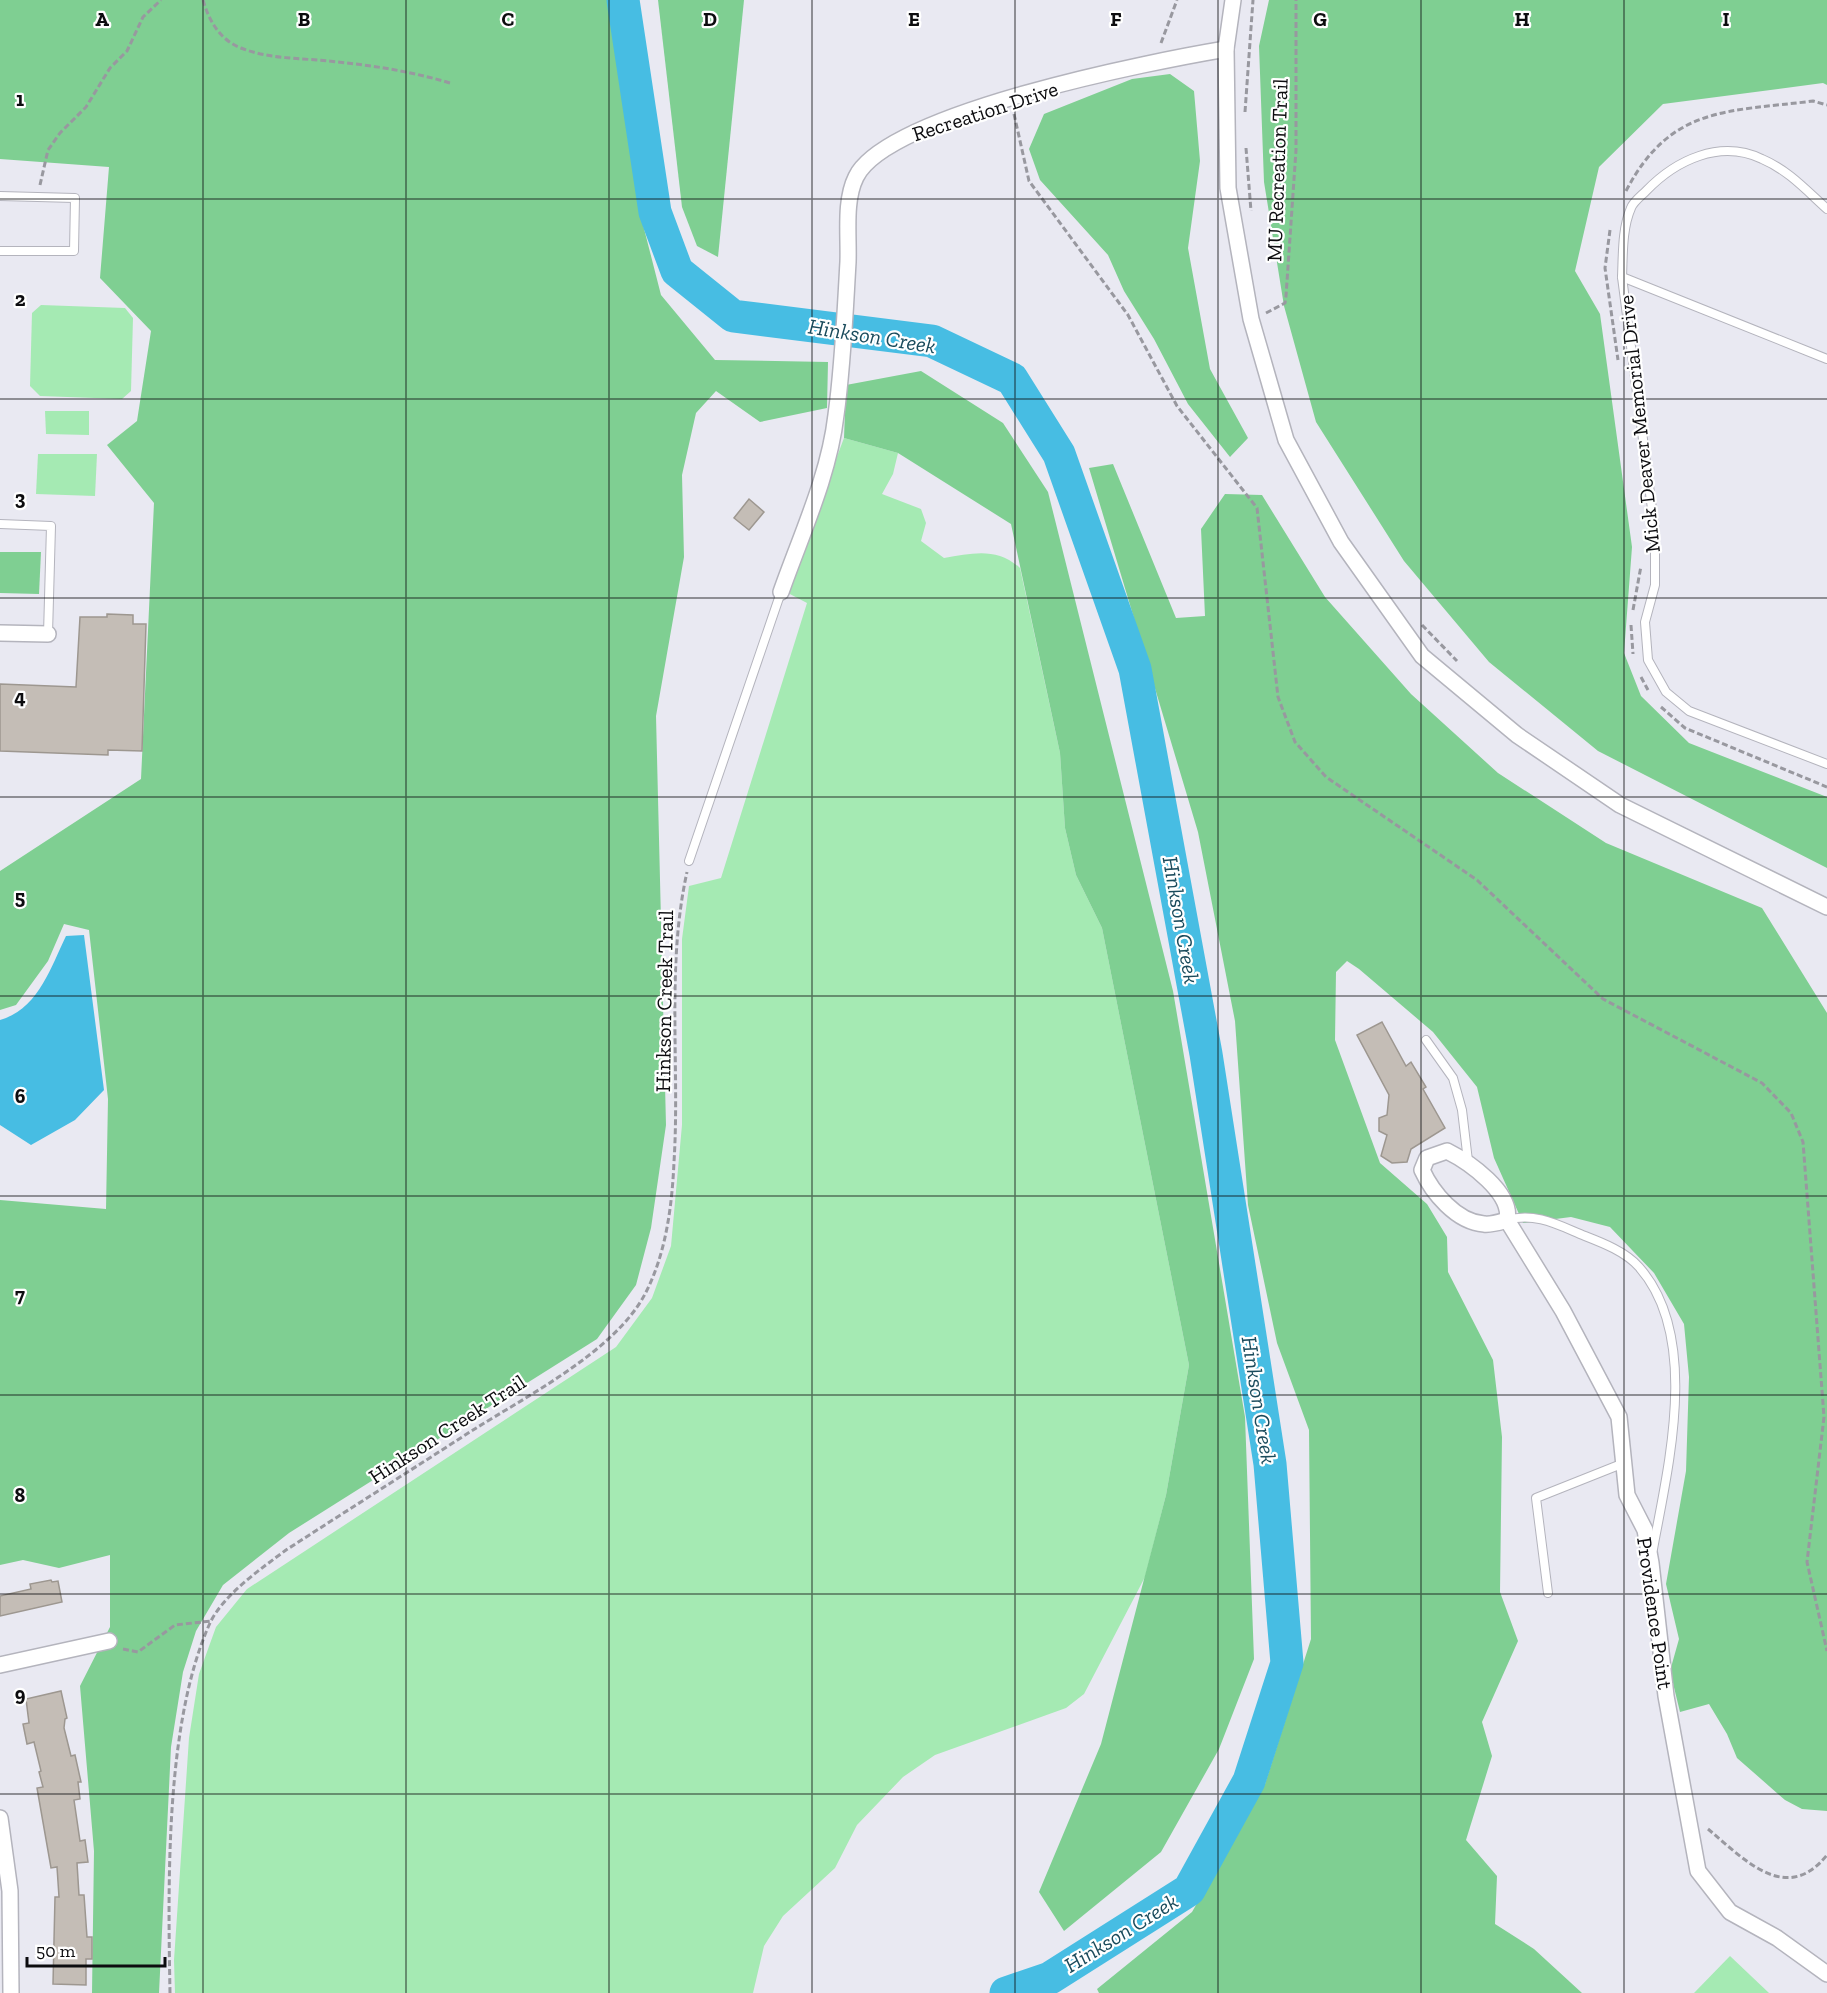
<svg xmlns="http://www.w3.org/2000/svg" width="1827" height="1993" font-family="'Zilla Slab',serif">
	<rect width="100%" height="100%" fill="#e9e9f2"/>
	<g fill="#a5eab3">
		<polygon points="41,305 125,308 133,318 131,391 122,399 40,396 30,386 32,313"/>
		<polygon points="45,411 89,411 89,435 46,434"/>
		<path d="M844,438L898,453L893,474L882,494L921,509L926,523L921,541L944,558C973,553 997,547 1020,568L1060,753L1065,828L1076,875L1102,928L1189,1365L1166,1495L1145,1577L1084,1694L1066,1708L935,1755L903,1777L857,1825L835,1868L783,1916L764,1946L753,1993H175L174,1960L189,1738L199,1674L216,1627L247,1589L616,1347L652,1298L671,1246L682,1125V939L689,886L721,878L807,603L786,592Z"/>
		<polygon points="38,454 97,454 95,496 36,494"/>
		<polygon points="1730,1956 1769,1993 1694,1993"/>
	</g>
	<g fill="#7fcf92">
		<polygon points="0,0 609,0 640,213 661,295 715,360 828,362 827,408 760,422 716,391 696,413 682,475 684,557 656,716 666,1125 651,1228 636,1285 597,1339 289,1533 223,1585 196,1631 183,1672 171,1747 159,1993 92,1993 94,1851 80,1686 110,1627 110,1555 59,1568 23,1560 0,1565 0,1200 106,1209 108,1099 89,930 64,924 48,961 16,1005 0,1010 0,871 141,779 154,503 107,445 137,421 151,331 100,278 109,167 0,159"/>
		<polygon points="658,0 744,0 718,257 697,246 682,207"/>
		<polygon points="1269,0 1827,0 1827,85 1823,83 1663,104 1599,167 1575,271 1600,314 1632,547 1624,653 1641,696 1689,743 1827,797 1827,868 1598,751 1489,662 1404,561 1316,422 1284,306 1264,182 1259,46"/>
		<polygon points="1170,74 1194,91 1200,161 1188,248 1210,369 1248,438 1230,457 1188,404 1154,339 1124,291 1108,255 1040,180 1029,149 1044,114 1132,79"/>
		<polygon points="921,371 1003,423 1048,492 1173,991 1245,1417 1254,1659 1219,1749 1161,1852 1064,1931 1039,1892 1101,1744 1166,1495 1189,1365 1102,928 1076,875 1065,828 1060,753 1011,524 898,453 844,438 846,385"/>
		<polygon points="1113,464 1176,618 1205,616 1201,529 1225,494 1262,495 1325,597 1411,694 1498,773 1606,843 1762,908 1827,1013 1827,1811 1802,1809 1785,1800 1737,1758 1727,1734 1709,1704 1680,1712 1670,1671 1679,1639 1666,1584 1686,1471 1689,1377 1684,1324 1654,1273 1610,1227 1571,1217 1523,1223 1494,1158 1477,1087 1433,1032 1359,969 1347,961 1336,972 1335,1040 1380,1163 1427,1204 1447,1237 1448,1272 1493,1360 1502,1437 1500,1592 1518,1641 1482,1722 1492,1756 1466,1840 1497,1876 1495,1924 1534,1949 1582,1993 1099,1993 1097,1989 1192,1912 1265,1784 1311,1639 1309,1430 1277,1343 1248,1205 1235,1021 1198,832 1089,468"/>
		<polygon points="0,552 41,552 39,594 0,593"/>
	</g>
	<path fill="#47bde3" d="M84,935L104,1090L75,1120L31,1145L0,1125V1020C38,1009 50,969 66,936Z"/>
	<g fill="none" stroke-linecap="round" stroke-linejoin="round">
		<polyline stroke="#47bde3" stroke-width="33" points="623,0 655,212 677,271 733,316 932,341 1012,379 1059,454 1135,669 1206,1054 1270,1464 1287,1663 1249,1781 1189,1890 1050,1978 1006,1993"/>
	</g>
	<g fill="#c4bdb6" stroke="#9d9790" stroke-width="1.5">
		<polygon points="749,499 764,512 749,530 734,518"/>
		<polygon points="107,614 133,615 133,624 146,624 142,751 108,750 108,755 0,751 0,684 76,687 80,617 107,617"/>
		<polygon points="1382,1022 1406,1066 1411,1062 1426,1087 1423,1089 1445,1128 1411,1149 1407,1162 1392,1163 1381,1156 1387,1135 1379,1131 1379,1118 1387,1115 1389,1095 1357,1035"/>
		<polygon points="51,1580 52,1582 58,1581 62,1602 0,1616 0,1596 31,1589 30,1584"/>
		<polygon points="61,1691 67,1718 65,1719 64,1728 71,1756 75,1755 81,1782 78,1782 80,1799 74,1800 80,1841 85,1840 88,1862 77,1863 79,1895 84,1895 87,1937 92,1937 92,1959 86,1959 86,1985 53,1984 55,1897 59,1897 57,1867 51,1868 37,1788 43,1787 39,1772 41,1771 34,1742 27,1744 23,1724 29,1723 26,1699"/>
	</g>
	<g fill="none" stroke-linecap="round" stroke-linejoin="round">
		<g stroke="#b4b4bd" stroke-width="10">
			<g id="lane">
				<polyline points="0,196 75,198 74,251 0,251"/>
				<path d="M1827,209C1806,190 1788,170 1762,159C1720,139 1676,160 1646,191C1641,196 1633,202 1631,208C1622,228 1623,255 1622,277L1655,532V585L1645,622L1648,660L1666,692L1689,711L1827,764"/>
				<polyline points="1622,277 1827,359"/>
				<polyline points="0,524 51,526 48,634"/>
				<polyline points="689,861 781,592"/>
				<polyline points="1426,1040 1453,1078 1462,1110 1468,1161"/>
				<path d="M1507,1220C1536,1212 1558,1225 1585,1236C1603,1243 1626,1252 1639,1267C1701,1337 1668,1467 1653,1549"/>
				<polyline points="1548,1593 1536,1498 1624,1463"/>
			</g>
		</g>
		<g stroke="#b4b4bd" stroke-width="18">
			<g id="street">
				<polyline points="1233,0 1226,49 1228,188 1251,319 1286,440 1341,542 1422,656 1517,735 1620,805 1827,907"/>
				<path d="M781,592C801,535 829,476 836,415C843,365 845,313 848,262C849,235 844,201 856,177C887,113 1154,61 1226,49"/>
				<polyline points="0,633 48,634"/>
				<path d="M1507,1220C1500,1222 1491,1225 1484,1224C1456,1222 1432,1192 1422,1170L1427,1158L1447,1151C1469,1162 1513,1193 1507,1220L1563,1311L1619,1417L1627,1495L1645,1530L1651,1563L1666,1696L1698,1871L1730,1912L1777,1938L1827,1974"/>
				<polyline points="0,1665 109,1641"/>
				<polyline points="0,1818 10,1891 11,1993"/>
			</g>
		</g>
		<g stroke="#98989f" stroke-width="3" stroke-dasharray="6 3" stroke-linecap="butt">
			<path d="M203,0C209,21 220,40 241,48C268,59 300,58 328,61C370,65 410,71 450,83"/>
			<polyline points="1161,43 1177,0"/>
			<polyline points="1245,112 1253,0"/>
			<polyline points="1014,114 1029,181 1128,315 1177,406 1257,508 1278,697 1295,742 1326,777 1477,880 1603,999 1762,1083 1791,1113 1803,1142 1824,1417 1807,1562 1827,1651"/>
			<polyline points="1246,148 1251,211"/>
			<polyline points="40,185 48,150 60,133 86,107 110,68 127,51 143,17 161,0"/>
			<path d="M1626,191C1671,105 1728,112 1813,101L1827,105"/>
			<polyline points="1610,230 1605,268 1618,360"/>
			<polyline points="1266,313 1285,303 1286,296 1296,150 1296,0"/>
			<polyline points="1633,610 1641,566"/>
			<polyline points="1422,625 1457,661"/>
			<polyline points="1631,625 1633,654"/>
			<polyline points="1641,677 1648,690"/>
			<polyline points="1661,707 1685,728 1827,787"/>
			<polyline points="123,1649 138,1652 175,1625 211,1621"/>
			<path d="M1708,1829C1744,1859 1786,1906 1827,1855"/>
			<path d="M170,1993C168,1884 165,1722 210,1623C223,1595 262,1568 286,1550C348,1510 411,1470 473,1430C527,1396 615,1351 645,1294C666,1254 672,1206 674,1162C680,1065 666,967 687,872"/>
		</g>
		<use href="#lane" stroke="#fff" stroke-width="8"/>
		<use href="#street" stroke="#fff" stroke-width="15"/>
	</g>
	<path fill="none" stroke="#0c0c0f" stroke-width="1.5" stroke-opacity="0.55" d="M203,0V1993M406,0V1993M609,0V1993M812,0V1993M1015,0V1993M1218,0V1993M1421,0V1993M1624,0V1993M0,199H1827M0,399H1827M0,598H1827M0,797H1827M0,996H1827M0,1196H1827M0,1395H1827M0,1594H1827M0,1794H1827"/>
	<g text-anchor="middle" dominant-baseline="central" stroke-width="4.5" stroke-linejoin="round" paint-order="stroke">
		<g font-size="21" fill="#0c0c0f" stroke="#fff">
			<text transform="translate(985 111) rotate(-18)">Recreation Drive</text>
			<text transform="translate(1277 170) rotate(-88)">MU Recreation Trail</text>
			<text transform="translate(1639 424) rotate(-96)">Mick Deaver Memorial Drive</text>
			<text transform="translate(664 1001) rotate(-89)">Hinkson Creek Trail</text>
			<text transform="translate(447 1429) rotate(-33)">Hinkson Creek Trail</text>
			<text transform="translate(1655 1613) rotate(82)">Providence Point</text>
		</g>
		<g font-size="22" font-style="italic" fill="#1a4b5c" stroke="#fff">
			<text transform="translate(872 336) rotate(9)">Hinkson Creek</text>
			<text transform="translate(1181 920) rotate(80)">Hinkson Creek</text>
			<text transform="translate(1259 1400) rotate(81)">Hinkson Creek</text>
			<text transform="translate(1121 1933) rotate(-32)">Hinkson Creek</text>
		</g>
	</g>
	<g font-size="20" text-anchor="middle" font-weight="bold" fill="#0c0c0f" stroke="#fff" stroke-width="4.5" stroke-linejoin="round" paint-order="stroke">
		<text x="102" y="26">A</text>
		<text x="304" y="26">B</text>
		<text x="508" y="26">C</text>
		<text x="710" y="26">D</text>
		<text x="914" y="26">E</text>
		<text x="1116" y="26">F</text>
		<text x="1320" y="26">G</text>
		<text x="1522" y="26">H</text>
		<text x="1726" y="26">I</text>
		<text x="20" y="106">1</text>
		<text x="20" y="306">2</text>
		<text x="20" y="505">3</text>
		<text x="20" y="704">4</text>
		<text x="20" y="904">5</text>
		<text x="20" y="1103">6</text>
		<text x="20" y="1302">7</text>
		<text x="20" y="1502">8</text>
		<text x="20" y="1701">9</text>
	</g>
	<path d="M27 1957v9h138v-9" fill="none" stroke="#0c0c0f" stroke-width="3"/>
	<text x="36" y="1957" font-size="18" fill="#0c0c0f" stroke="#ffffff" stroke-width="4.5" paint-order="stroke">50 m</text>
</svg>
